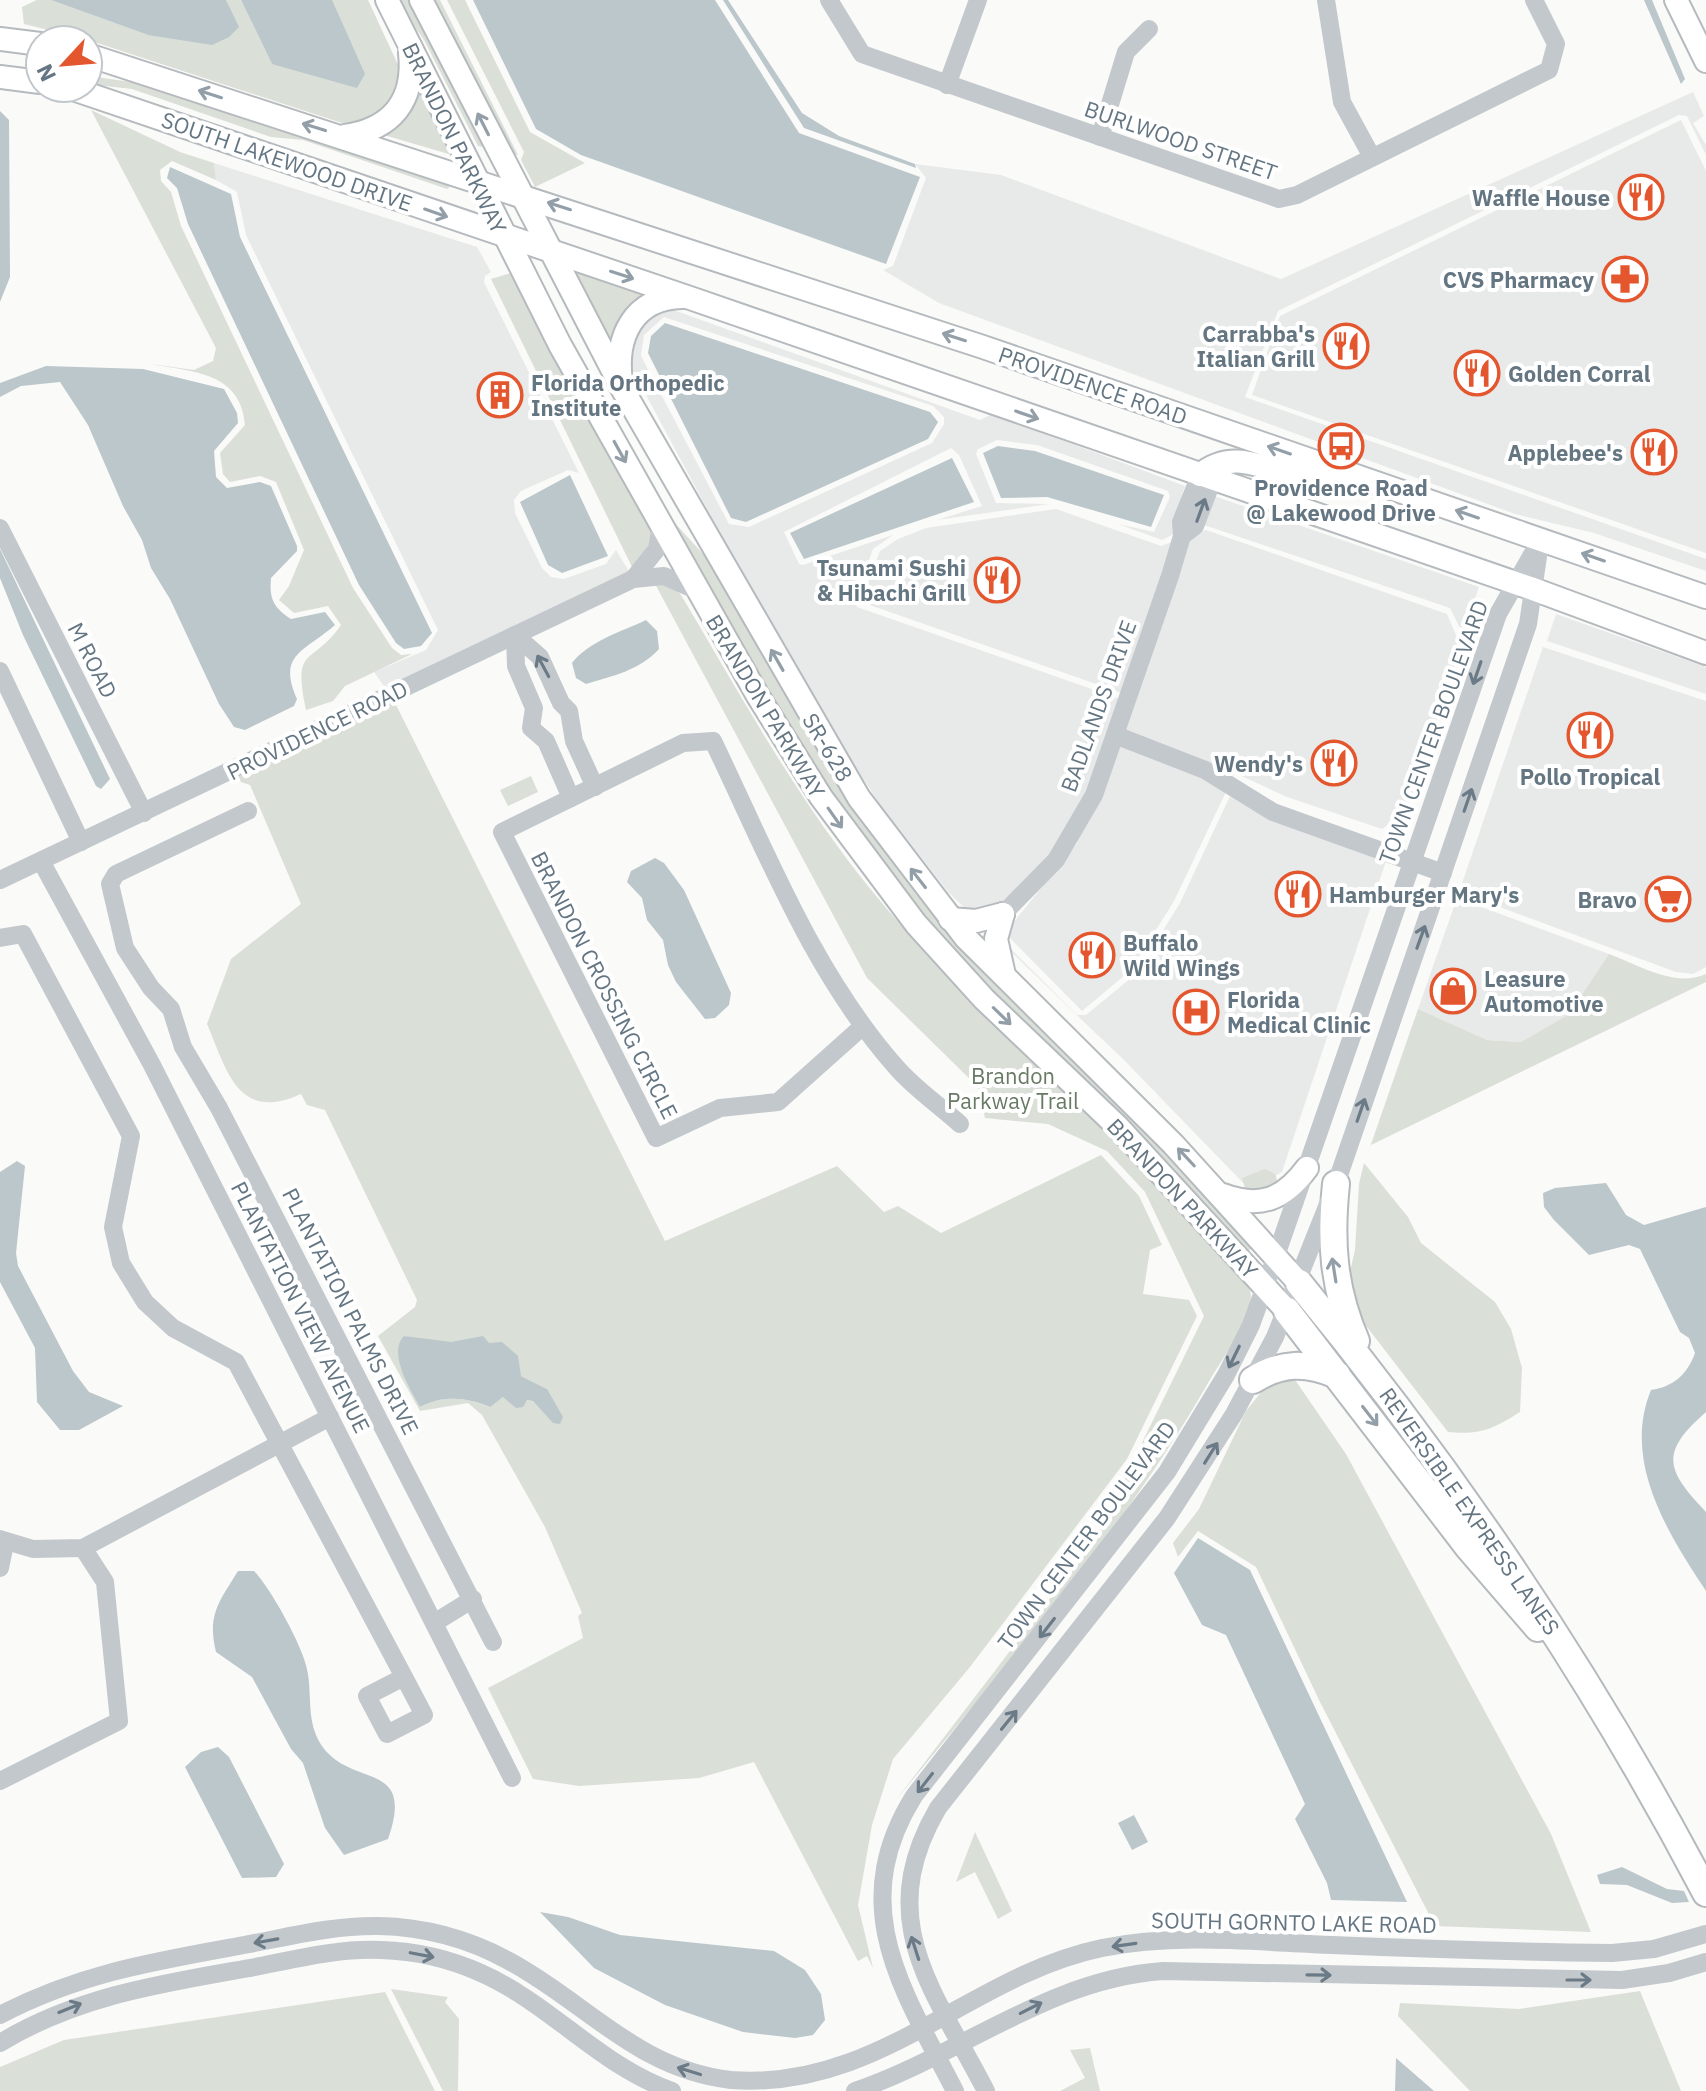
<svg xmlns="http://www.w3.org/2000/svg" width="1706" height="2091" font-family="'IBM Plex Sans',sans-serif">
	<rect width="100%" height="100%" fill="#fafaf8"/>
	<g fill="#e8e9e9" fill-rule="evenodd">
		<polygon points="1693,92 1704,116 1693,123 1706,145 1706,155 1687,116 1679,115 1278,311 1245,397 1706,559 1706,571 1594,533 1515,514 939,303 883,270 893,266 926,178 915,164 1001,175 1281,279"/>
		<polygon points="1681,120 1706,171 1706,553 1252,395 1280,316"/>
		<polygon points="214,163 477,247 491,272 485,276 484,282 579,473 568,470 521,491 514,500 515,513 542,568 551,577 564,579 606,564 616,550 630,573 386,689 374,672 426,650 438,630 246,235 237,192 216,180"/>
		<path d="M665,307L980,420L992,414L1185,486L1173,521L1174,534L1162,540L1118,524L1154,532L1170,497L1168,491L1037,445L997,440L978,449L976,454L996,503L1050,504L937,520L982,506L959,455L951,448L784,532L799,564L803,565L893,535L873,549L855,600L857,607L1120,699L1087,793L1052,852L1001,906L971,914L949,893L879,803L834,735L735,561L631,367L636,337L649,314ZM664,317L933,406L944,417V424L932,443L749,527L729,524L641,356L644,335Z"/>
		<polygon points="1214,496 1479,587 1463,634 1450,608 1204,525"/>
		<polygon points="1056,509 1161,546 1206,530 1447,614 1461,647 1407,810 1382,829 1287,797 1235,773 1174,901 1131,970 1082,1011 1005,933 1076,845 1136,698 861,602 880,551 898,539 926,528"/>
		<polygon points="1556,614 1706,667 1706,694 1547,641"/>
		<polygon points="1543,647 1706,701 1706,967 1693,974 1676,972 1459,892"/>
		<polygon points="1230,796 1269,819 1386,861 1282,1172 1250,1190 1123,1059 1084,1022 1005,946 1004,942 1077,1015 1086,1015 1137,973 1180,903"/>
		<polygon points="1457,898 1609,954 1569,1014 1521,1042 1487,1040 1418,1009"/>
	</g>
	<g fill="#dadfd7" fill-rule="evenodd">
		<polygon points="37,0 51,0 148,35 238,28 226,0 241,0 272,64 311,0 368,0 400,69 399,101 381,119 348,125 88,40 24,24 22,7"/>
		<polygon points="396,0 412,0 483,147 478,146 424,40"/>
		<polygon points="430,0 440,0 518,155 508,153"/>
		<polygon points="447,0 465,0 530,132 585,163 535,187 521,160 524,152"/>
		<polygon points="88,76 132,82 274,129 307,131 418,169 450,187 447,189 303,140 271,137 132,89 88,84"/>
		<polygon points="418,90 449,148 452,155 384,135"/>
		<path d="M91,110L180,152L214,163L216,180L172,161L160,170L161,181L171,192L181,226L353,588L392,648L401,655L412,654L345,686L333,701L306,710C292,644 312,667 341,625L328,606L294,613L279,600L289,586L304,550L276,482L260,476L230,482L223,474L220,453L245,425C241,372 193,372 151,364L194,370L213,361L216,348Z"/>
		<polygon points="572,271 645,295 613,343 611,344"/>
		<polygon points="511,273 654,534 650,550 632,567 491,279"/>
		<polygon points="672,520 715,567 875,834 1254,1247 1247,1252 1017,1021 923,920 822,784 668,523"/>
		<path d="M654,582L673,586L681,595C741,696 797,799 872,891C956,994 1060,1080 1152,1177C1183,1209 1212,1243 1242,1275C1248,1285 1253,1291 1250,1303C1245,1329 1224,1356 1211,1378C1124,1531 1006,1665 896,1800L1094,1541L1204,1316L1145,1192L1107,1151L1048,1124L985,1118L978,1087L867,978Z"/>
		<path d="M394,701L665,1241L837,1166L884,1212L898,1206L941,1233L1101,1155L1139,1196L1162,1245L1150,1250L1143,1294L1189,1300L1197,1316L1127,1459L970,1667L893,1759L872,1825L858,1905L873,1968L867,1956L858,1961L754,1762L699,1778L579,1786L533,1779L488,1688L583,1638L578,1616L582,1613L545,1527L482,1415L468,1403L420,1411L378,1336L415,1307L417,1300L325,1110L307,1105L301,1094C237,1123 227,1070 207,1024L231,959L301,904L250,785L241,782L238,776ZM404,1336C427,1340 453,1348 475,1338L489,1343L521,1376L547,1389L543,1411L533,1401L503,1397L489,1407C466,1397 443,1395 420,1407L403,1373Z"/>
		<polygon points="531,776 538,792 508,806 500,790"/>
		<path d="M1609,954C1639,965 1675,988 1706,974V982L1371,1145L1369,1150L1418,1009L1487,1040L1521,1042L1569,1014Z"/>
		<path d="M1364,1163L1408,1217L1421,1243L1495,1302L1511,1329L1522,1368L1520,1412C1493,1429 1481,1435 1448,1432L1350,1305L1346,1289L1355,1250L1359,1184Z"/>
		<polygon points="1265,1169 1275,1174 1279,1186 1246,1192 1242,1178"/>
		<polygon points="1293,1377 1346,1454 1551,1834 1591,1932 1435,1926 1320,1702 1256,1567 1198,1531 1178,1557 1173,1543 1199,1509 1246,1411 1267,1385"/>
		<polygon points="975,1832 1012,1911 998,1919 975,1872 956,1882"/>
		<polygon points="391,1989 448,1997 445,2002 459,2019 458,2091 443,2091"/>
		<polygon points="1640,1991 1681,2091 1470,2091 1398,2016 1400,2003 1519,2009"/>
		<polygon points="385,1992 435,2091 0,2091 0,2067 64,2040"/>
		<polygon points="1090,2048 1100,2091 1060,2091 1085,2078 1070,2050"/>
	</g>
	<g fill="#bbc7cb">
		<polygon points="51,0 226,0 239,27 229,37 212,45 148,35"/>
		<polygon points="241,0 332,0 365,74 357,88 272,64"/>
		<polygon points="473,0 715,0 799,133 920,177 886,264 581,155 536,129"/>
		<polygon points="723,0 728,0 802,113 839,136 915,164 916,168 804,128"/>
		<polygon points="1644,0 1652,0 1685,79 1681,84"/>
		<polygon points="0,111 9,120 10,277 0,302"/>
		<polygon points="170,167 231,194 240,237 432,633 421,646 404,649 396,643 359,585 188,224 177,188 167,178"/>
		<polygon points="665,323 930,412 938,422 928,439 746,522 731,518 648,353 651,336"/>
		<path d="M46,366L143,369L224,389L237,413L238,423L214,451L216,477L227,488L260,482L271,486L297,546V551L271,578C269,599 274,608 291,619L325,612L335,625C304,652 277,654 297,699L294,706L245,730L234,727L219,704L170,599L151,568L142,540L123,506L88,425L60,382L21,386L0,397V383Z"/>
		<polygon points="998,446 1035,451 1164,495 1151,527 1047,497 1001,498 983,453"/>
		<polygon points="952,458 974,502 804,559 790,533"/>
		<polygon points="570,475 608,556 562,573 548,565 520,502"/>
		<polygon points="0,549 110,779 101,789 96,786 23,635 0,578"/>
		<path d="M646,620L657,631L659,649C640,670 613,676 586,684L576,678L572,663C589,641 621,632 646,620Z"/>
		<polygon points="655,858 664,863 684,890 731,993 729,1005 715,1018 705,1019 676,982 668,965 663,940 647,920 642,898 627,882 631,871"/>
		<polygon points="17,1161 25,1166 16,1253 18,1266 73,1371 89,1392 123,1406 79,1430 60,1430 37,1402 35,1348 0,1282 0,1172"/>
		<path d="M1606,1183L1626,1215L1644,1225L1706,1207V1412C1659,1453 1666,1470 1706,1512V1591C1667,1532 1622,1461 1651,1390C1674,1387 1688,1373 1695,1353L1689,1338L1680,1332L1640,1249L1629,1245L1589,1255L1554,1220L1544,1207L1543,1193L1555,1188Z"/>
		<path d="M404,1336L451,1342L483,1336L489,1343L502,1342L518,1356L521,1376L547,1389L563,1417L560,1424L553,1423L533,1401L527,1400L523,1407L516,1408L503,1397L490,1407C466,1397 443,1395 420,1407C411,1390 387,1353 404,1336Z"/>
		<polygon points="1198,1538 1250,1570 1407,1902 1331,1900 1327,1883 1295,1819 1305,1804 1226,1635 1202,1625 1174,1573"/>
		<path d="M238,1571H254C270,1587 306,1651 308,1674C312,1701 306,1726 325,1750C356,1787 415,1762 388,1839L344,1855L325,1828L303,1763L291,1749L252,1677L216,1652C207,1615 219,1602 238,1571Z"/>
		<polygon points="218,1747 229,1757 284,1864 276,1877 242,1878 185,1767 201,1752"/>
		<polygon points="1134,1815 1148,1842 1132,1850 1118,1823"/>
		<polygon points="1622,1867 1667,1889 1684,1891 1689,1902 1672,1903 1627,1885 1600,1884 1597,1875"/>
		<polygon points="540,1912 568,1917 620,1935 774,1951 805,1970 821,1994 825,2020 813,2035 795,2038 743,2032 665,2005 594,1968"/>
		<polygon points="1396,2058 1434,2091 1395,2091"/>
	</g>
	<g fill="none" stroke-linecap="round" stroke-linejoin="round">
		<g stroke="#b5babe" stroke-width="26">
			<g id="major">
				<polyline points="387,0 560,345 758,696 821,797 916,924 984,999 1118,1127 1287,1311"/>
				<polyline points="421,0 623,390 859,798 966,938 1173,1144 1299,1283"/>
				<polyline points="1676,0 1706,61"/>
				<polyline points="0,39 40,44"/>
				<polyline points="88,55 983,347 1706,597"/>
				<polyline points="0,77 40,82"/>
				<polyline points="70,88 690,298 1533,589 1706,653"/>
				<path d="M345,136C392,129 415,101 410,53"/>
				<path d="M621,381C615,337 633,298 682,297"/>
				<path d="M1200,475C1231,449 1261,467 1295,476C1309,479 1325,478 1339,477"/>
				<polyline points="1003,914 996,939 1004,975"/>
				<polyline points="950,919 976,921 1003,914"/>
				<path d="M1223,1195C1261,1209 1284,1199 1307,1168"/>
			</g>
		</g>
		<g stroke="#b4b9bd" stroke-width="30">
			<g id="highway">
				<path d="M1336,1184C1330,1241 1333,1288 1356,1341"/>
				<path d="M1299,1283C1456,1474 1591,1674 1706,1893"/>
				<polyline points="1287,1311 1469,1548 1538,1628"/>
				<path d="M1253,1380C1282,1362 1306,1362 1337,1375"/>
			</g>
		</g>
		<g stroke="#c3c8cc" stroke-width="18">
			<polyline points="829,0 862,54 1279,199 1297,195 1549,70 1556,44 1534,0"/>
			<polyline points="1326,0 1342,102 1372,157"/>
			<polyline points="947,85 978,0"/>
			<polyline points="1100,137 1126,52 1149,29"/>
			<polyline points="0,528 144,813"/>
			<polyline points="1182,536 1195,526 1213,479"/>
			<polyline points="633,579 657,549 661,526"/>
			<polyline points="515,635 516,666 534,708 531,728 546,741 571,798"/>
			<polyline points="515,635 540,657 561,703 569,711 574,741 595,787"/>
			<polyline points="0,671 81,842"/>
			<polyline points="1115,735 1205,770 1273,812 1443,873"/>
			<polyline points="248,811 116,874 110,884 125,948 151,988 171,1009 183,1047 219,1108 493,1642"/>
			<polyline points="41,861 152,1065 512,1778"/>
			<polyline points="0,880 633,579 664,576 698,591"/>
			<polyline points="1003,914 1056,860 1094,795 1170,576 1182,536 1181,522 1200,475"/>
			<polyline points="0,938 23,934 131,1136 113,1227 121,1263 145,1302 173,1328 236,1362 404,1677 424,1715 387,1734 367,1696 404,1677"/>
			<path d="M863,1026L778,1102L720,1108L656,1138L502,832L683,743L713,741C767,853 813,973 896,1067C914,1088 939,1105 960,1124"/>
			<polyline points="0,1539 33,1549 83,1548 330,1417"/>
			<polyline points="0,1568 5,1544"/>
			<polyline points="434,1623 473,1599"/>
			<polyline points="0,1781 119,1721 105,1582 83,1548"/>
			<path d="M0,2015C80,1973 156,1961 244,1945C288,1937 333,1925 379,1926C424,1927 469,1939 509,1961C587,2003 637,2069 731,2080C879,2091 968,1976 1102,1948C1177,1933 1256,1942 1332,1945C1425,1949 1519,1952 1612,1953L1654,1949L1706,1934"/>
			<path d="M0,2043C79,1995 165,1983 255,1967C296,1959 339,1948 381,1950C416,1951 450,1959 481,1973C551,2004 600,2066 672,2091"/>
			<path d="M855,2091C961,2055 1048,1979 1163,1971L1622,1980L1669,1973L1706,1962"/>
			<path d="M955,2091C903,1990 845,1907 914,1796L1167,1472L1226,1375L1251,1325L1276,1256L1498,614L1541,539"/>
			<path d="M986,2091C934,1990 872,1921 938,1808L1167,1518L1234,1414L1275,1337L1336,1184L1528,624L1539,550"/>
		</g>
		<use href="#major" stroke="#fff" stroke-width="22"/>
		<use href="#highway" stroke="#fff" stroke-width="26"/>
	</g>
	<defs><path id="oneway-shaft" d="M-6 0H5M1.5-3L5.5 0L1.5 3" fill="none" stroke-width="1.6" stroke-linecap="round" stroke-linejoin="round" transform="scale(2)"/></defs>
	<g stroke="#939fa8">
		<use href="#oneway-shaft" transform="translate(210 94) rotate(-162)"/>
		<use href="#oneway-shaft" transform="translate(483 124) rotate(-117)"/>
		<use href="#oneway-shaft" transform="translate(314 127) rotate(-163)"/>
		<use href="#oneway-shaft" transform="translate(559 206) rotate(-162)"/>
		<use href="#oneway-shaft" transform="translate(436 213) rotate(19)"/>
		<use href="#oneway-shaft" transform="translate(622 275) rotate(18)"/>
		<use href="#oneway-shaft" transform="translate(954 337) rotate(-162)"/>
		<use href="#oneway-shaft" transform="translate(1027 415) rotate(19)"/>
		<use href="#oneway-shaft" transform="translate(1279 450) rotate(-161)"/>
		<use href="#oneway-shaft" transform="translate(620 452) rotate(61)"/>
		<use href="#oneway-shaft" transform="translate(1467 514) rotate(-161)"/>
		<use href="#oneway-shaft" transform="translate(1593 557) rotate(-161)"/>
		<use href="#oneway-shaft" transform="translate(777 660) rotate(-120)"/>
		<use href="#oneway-shaft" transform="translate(835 818) rotate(55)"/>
		<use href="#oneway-shaft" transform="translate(918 878) rotate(-128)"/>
		<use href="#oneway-shaft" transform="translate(1002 1016) rotate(44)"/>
		<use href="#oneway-shaft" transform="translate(1186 1157) rotate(-133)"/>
		<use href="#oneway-shaft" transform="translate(1334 1270) rotate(-99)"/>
		<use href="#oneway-shaft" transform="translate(1370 1416) rotate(52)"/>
	</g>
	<g stroke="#6a7a87">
		<use href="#oneway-shaft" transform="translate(1201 510) rotate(-70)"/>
		<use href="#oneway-shaft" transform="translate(543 666) rotate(-118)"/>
		<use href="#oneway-shaft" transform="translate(1477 673) rotate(109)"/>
		<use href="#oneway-shaft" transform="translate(1468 800) rotate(-71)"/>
		<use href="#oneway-shaft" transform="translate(1421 937) rotate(-70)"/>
		<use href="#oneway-shaft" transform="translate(1361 1110) rotate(-71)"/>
		<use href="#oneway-shaft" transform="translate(1234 1357) rotate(116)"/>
		<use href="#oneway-shaft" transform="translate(1211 1453) rotate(-58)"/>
		<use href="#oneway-shaft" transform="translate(1047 1628) rotate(128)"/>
		<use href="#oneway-shaft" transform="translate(1009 1720) rotate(-51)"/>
		<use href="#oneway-shaft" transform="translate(925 1783) rotate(128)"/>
		<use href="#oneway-shaft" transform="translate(266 1941) rotate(170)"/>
		<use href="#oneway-shaft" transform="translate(1124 1945) rotate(172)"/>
		<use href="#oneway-shaft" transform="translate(915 1948) rotate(-108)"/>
		<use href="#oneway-shaft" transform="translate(422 1955) rotate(11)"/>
		<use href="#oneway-shaft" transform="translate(1319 1975) rotate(1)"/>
		<use href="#oneway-shaft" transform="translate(1579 1980)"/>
		<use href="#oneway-shaft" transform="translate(70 2008) rotate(-22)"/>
		<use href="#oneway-shaft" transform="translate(1031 2008) rotate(-27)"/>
		<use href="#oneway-shaft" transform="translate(689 2071) rotate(-163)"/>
	</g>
	<defs>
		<g id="restaurant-ring" transform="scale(2.3)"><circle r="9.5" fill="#fff" stroke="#e4572e" stroke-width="1.5"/><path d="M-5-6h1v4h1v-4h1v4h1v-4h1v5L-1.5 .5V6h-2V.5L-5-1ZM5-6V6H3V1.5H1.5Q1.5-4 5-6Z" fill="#e4572e"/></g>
		<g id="pharmacy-ring" transform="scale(2.3)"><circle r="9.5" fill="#fff" stroke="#e4572e" stroke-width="1.5"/><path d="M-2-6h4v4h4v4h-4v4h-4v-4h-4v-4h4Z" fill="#e4572e"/></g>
		<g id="building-ring" transform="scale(2.3)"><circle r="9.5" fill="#fff" stroke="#e4572e" stroke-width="1.5"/><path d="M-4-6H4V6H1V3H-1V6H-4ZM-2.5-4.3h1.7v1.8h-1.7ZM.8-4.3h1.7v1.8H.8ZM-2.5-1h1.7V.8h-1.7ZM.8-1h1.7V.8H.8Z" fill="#e4572e"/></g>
		<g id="bus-ring" transform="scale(2.3)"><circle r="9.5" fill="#fff" stroke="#e4572e" stroke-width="1.5"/><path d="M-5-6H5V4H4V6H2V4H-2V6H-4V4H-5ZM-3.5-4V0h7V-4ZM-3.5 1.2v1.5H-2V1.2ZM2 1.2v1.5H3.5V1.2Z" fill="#e4572e"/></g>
		<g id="supermarket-ring" transform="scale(2.3)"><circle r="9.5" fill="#fff" stroke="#e4572e" stroke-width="1.5"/><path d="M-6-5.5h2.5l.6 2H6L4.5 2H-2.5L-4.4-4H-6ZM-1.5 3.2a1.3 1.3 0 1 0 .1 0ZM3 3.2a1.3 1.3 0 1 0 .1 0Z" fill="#e4572e"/></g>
		<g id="shop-ring" transform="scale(2.3)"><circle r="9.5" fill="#fff" stroke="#e4572e" stroke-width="1.5"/><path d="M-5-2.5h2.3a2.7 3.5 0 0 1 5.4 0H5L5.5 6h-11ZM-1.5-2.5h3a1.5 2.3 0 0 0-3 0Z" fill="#e4572e"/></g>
		<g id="hospital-ring" transform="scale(2.3)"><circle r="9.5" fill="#fff" stroke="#e4572e" stroke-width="1.5"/><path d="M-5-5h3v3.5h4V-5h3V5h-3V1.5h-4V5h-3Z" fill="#e4572e"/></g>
	</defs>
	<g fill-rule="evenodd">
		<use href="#restaurant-ring" x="1641" y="197"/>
		<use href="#pharmacy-ring" x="1625" y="279"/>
		<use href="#restaurant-ring" x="1346" y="346"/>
		<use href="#restaurant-ring" x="1477" y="373"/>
		<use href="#building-ring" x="500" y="395"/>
		<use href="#bus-ring" x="1341" y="446"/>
		<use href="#restaurant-ring" x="1654" y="452"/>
		<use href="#restaurant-ring" x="997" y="580"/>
		<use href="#restaurant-ring" x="1590" y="735"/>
		<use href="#restaurant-ring" x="1334" y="763"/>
		<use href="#restaurant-ring" x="1298" y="894"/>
		<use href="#supermarket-ring" x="1668" y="899"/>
		<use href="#restaurant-ring" x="1092" y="955"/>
		<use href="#shop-ring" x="1453" y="991"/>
		<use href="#hospital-ring" x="1196" y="1012"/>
	</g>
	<g text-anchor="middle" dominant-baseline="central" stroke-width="8" stroke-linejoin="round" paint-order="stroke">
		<g font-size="22" fill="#657683" stroke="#fff">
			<text transform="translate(455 138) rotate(64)">BRANDON PARKWAY</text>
			<text transform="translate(1181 140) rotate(19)">BURLWOOD STREET</text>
			<text transform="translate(287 161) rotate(19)">SOUTH LAKEWOOD DRIVE</text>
			<text transform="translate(1093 385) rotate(19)">PROVIDENCE ROAD</text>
			<text transform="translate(93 660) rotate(63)">M ROAD</text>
			<text transform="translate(766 706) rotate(59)">BRANDON PARKWAY</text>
			<text transform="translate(1098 706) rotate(-70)">BADLANDS DRIVE</text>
			<text transform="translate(317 730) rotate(-26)">PROVIDENCE ROAD</text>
			<text transform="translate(1433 732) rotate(-70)">TOWN CENTER BOULEVARD</text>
			<text transform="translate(828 747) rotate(59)">SR-628</text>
			<text transform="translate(605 985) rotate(63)">BRANDON CROSSING CIRCLE</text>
			<text transform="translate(1183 1198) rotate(47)">BRANDON PARKWAY</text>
			<text transform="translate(301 1307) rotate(63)">PLANTATION VIEW AVENUE</text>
			<text transform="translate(351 1311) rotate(63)">PLANTATION PALMS DRIVE</text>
			<text transform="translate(1470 1511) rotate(55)">REVERSIBLE EXPRESS LANES</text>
			<text transform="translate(1086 1535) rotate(-53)">TOWN CENTER BOULEVARD</text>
			<text transform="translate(1294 1922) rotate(1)">SOUTH GORNTO LAKE ROAD</text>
		</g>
		<g font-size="22" font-weight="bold" fill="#657683" stroke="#fff" text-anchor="end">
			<text x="1610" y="197">Waffle House</text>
			<text x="1594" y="279">CVS Pharmacy</text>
			<text x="1315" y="333">Carrabba's<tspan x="1315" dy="25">Italian Grill</tspan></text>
			<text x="1508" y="373" text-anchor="start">Golden Corral</text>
			<text x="531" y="382" text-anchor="start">Florida Orthopedic<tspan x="531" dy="25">Institute</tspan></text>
			<text x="1623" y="452">Applebee's</text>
			<text x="1341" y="487" text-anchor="middle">Providence Road<tspan x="1341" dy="25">@ Lakewood Drive</tspan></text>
			<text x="966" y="567">Tsunami Sushi<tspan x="966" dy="25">&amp; Hibachi Grill</tspan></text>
			<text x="1303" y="763">Wendy's</text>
			<text x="1590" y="776" text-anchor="middle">Pollo Tropical</text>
			<text x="1329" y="894" text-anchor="start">Hamburger Mary's</text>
			<text x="1637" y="899">Bravo</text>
			<text x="1123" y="942" text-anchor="start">Buffalo<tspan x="1123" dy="25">Wild Wings</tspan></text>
			<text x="1484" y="978" text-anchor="start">Leasure<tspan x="1484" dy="25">Automotive</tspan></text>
			<text x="1227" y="999" text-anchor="start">Florida<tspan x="1227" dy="25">Medical Clinic</tspan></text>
		</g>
		<g font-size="22" fill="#687a64" stroke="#fff">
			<text x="1013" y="1075">Brandon<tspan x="1013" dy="25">Parkway Trail</tspan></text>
		</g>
	</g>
	<g transform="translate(64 64) rotate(244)"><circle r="38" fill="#ffffff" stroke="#c1c8cd" stroke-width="2"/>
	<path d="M0-6L14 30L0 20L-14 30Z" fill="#e4572e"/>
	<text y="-12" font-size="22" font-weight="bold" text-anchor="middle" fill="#657683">N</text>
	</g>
</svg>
